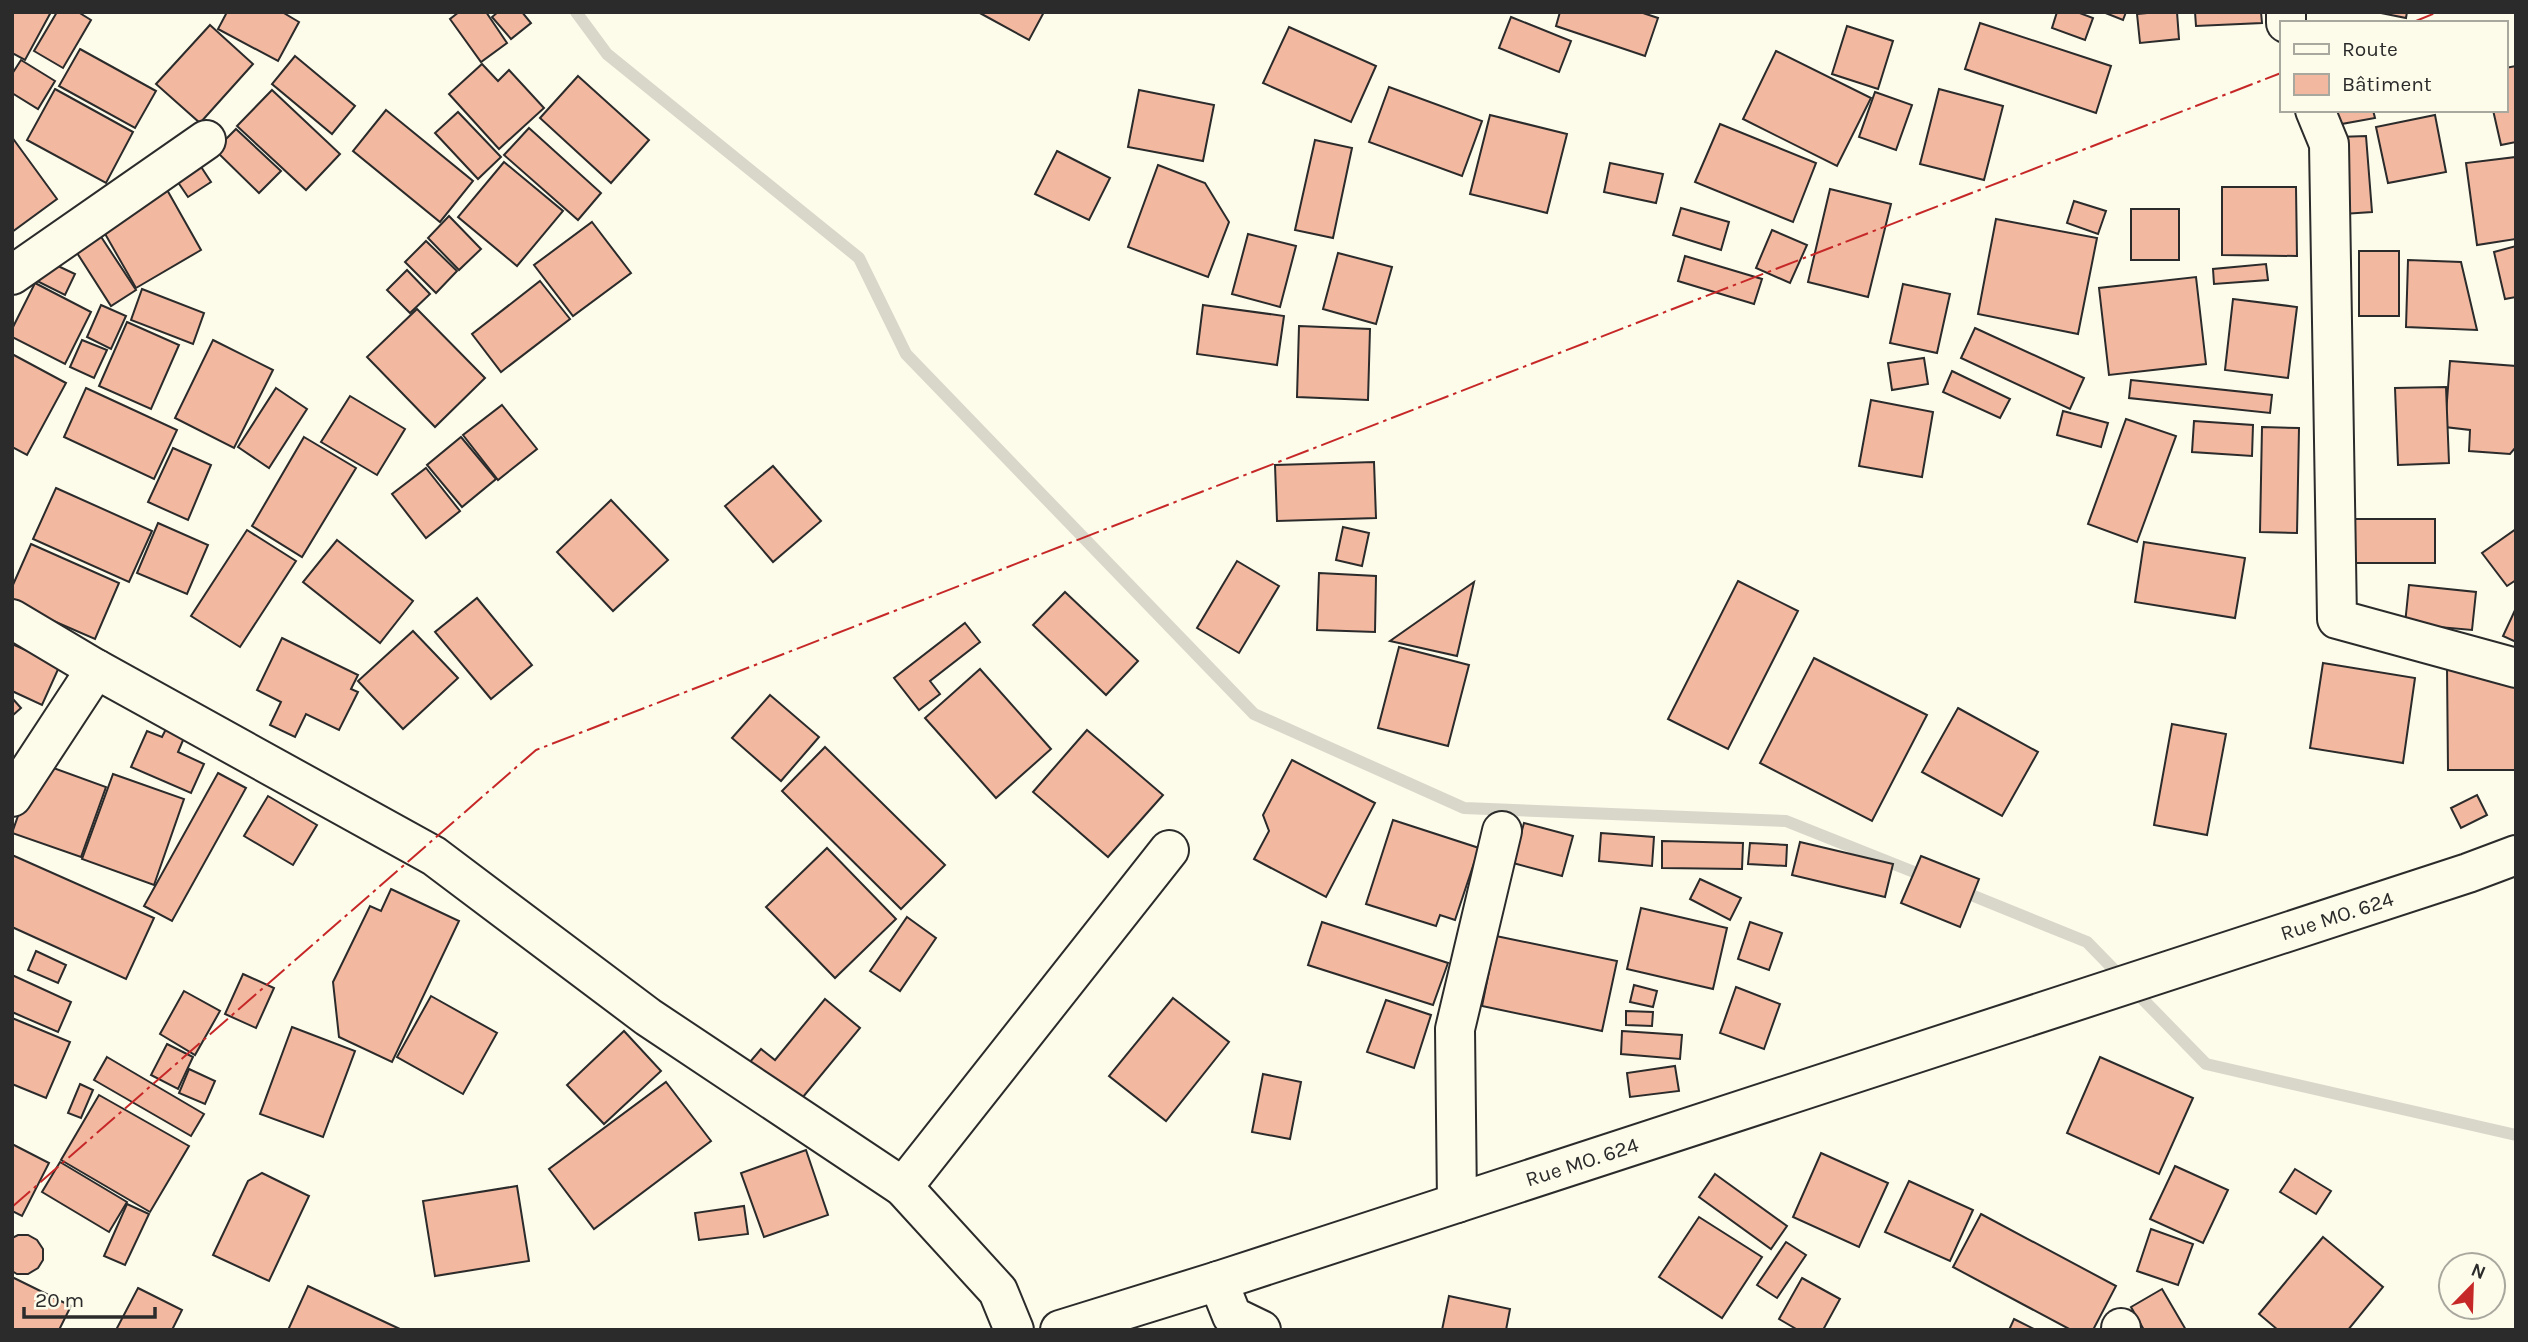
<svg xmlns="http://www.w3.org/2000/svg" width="2528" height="1342" font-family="Karla,sans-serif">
	<rect width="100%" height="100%" fill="#fdfbea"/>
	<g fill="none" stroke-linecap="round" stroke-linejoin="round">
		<g stroke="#d8d7c9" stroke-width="12">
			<polyline points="576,12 607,54 859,258 906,354 1254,714 1464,808 1786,821 1929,878"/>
			<polyline points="1959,890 2087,942 2206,1064 2516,1135"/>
		</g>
	</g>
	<g fill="#f2b8a0" stroke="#2b2b2b" stroke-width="2">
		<polygon points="13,12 51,12 25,60 12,53"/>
		<polygon points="57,12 78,12 91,20 63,68 34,51"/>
		<polygon points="227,12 282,12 299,22 278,61 218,29"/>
		<polygon points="459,12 486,12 507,43 481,62 450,19"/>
		<polygon points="498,12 522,12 531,23 511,39 492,17"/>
		<polygon points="978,12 1044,12 1029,40"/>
		<polygon points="1560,12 1640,12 1658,18 1645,56 1556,26"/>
		<polygon points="2057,12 2077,12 2093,18 2085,40 2052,28"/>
		<polygon points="2103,12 2126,12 2123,20"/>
		<polygon points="2158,12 2177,12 2179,39 2140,43 2137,14"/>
		<polygon points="2195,12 2261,12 2262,23 2196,26"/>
		<polygon points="2376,12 2407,12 2406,18"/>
		<polygon points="1511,17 1571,41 1559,72 1499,48"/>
		<polygon points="1980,23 2111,66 2096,113 1965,69"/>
		<polygon points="210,25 253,64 200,123 156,84"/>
		<polygon points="1847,26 1893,41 1878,89 1832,74"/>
		<polygon points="1289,27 1376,66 1351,122 1263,83"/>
		<polygon points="80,49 156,91 135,128 59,86"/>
		<polygon points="1776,51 1871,98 1837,166 1743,119"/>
		<polygon points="295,56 355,106 332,134 272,84"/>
		<polygon points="21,60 55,81 38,109 12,93 12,74"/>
		<polygon points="482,64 498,81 509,70 544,108 499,149 449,94"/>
		<polygon points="2516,66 2516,142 2501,145 2493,110 2505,110 2505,68"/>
		<polygon points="578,76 649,140 611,183 540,118"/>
		<polygon points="1389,87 1482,121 1462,176 1369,142"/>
		<polygon points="55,89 133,132 106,183 27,140"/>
		<polygon points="1939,89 2003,106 1984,180 1920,164"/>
		<polygon points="272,90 340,154 306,190 237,126"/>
		<polygon points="1139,90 1214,105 1203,161 1128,147"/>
		<polygon points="1875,92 1912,105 1896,150 1859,137"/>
		<polygon points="386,110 473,181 440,222 353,151"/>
		<polygon points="2333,110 2373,110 2375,118 2336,125"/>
		<polygon points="458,112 501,157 478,179 435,133"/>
		<polygon points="1490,115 1567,134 1547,213 1470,194"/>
		<polygon points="2435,115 2446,172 2388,183 2376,127"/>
		<polygon points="1720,124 1816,163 1793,222 1695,182"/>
		<polygon points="529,128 601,193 578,220 504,155"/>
		<polygon points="236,129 281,171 259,193 215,150"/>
		<polygon points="2366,136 2372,212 2343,214 2338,137"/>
		<polygon points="14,140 57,199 12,232 12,142"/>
		<polygon points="1315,140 1352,148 1333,238 1295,230"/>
		<polygon points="1057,151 1110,178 1089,220 1035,194"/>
		<polygon points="192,153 211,182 188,197 169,169"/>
		<polygon points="2516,157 2516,239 2477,245 2466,163"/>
		<polygon points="504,162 563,211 517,266 458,217"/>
		<polygon points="1610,163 1663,174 1656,203 1604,192"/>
		<polygon points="1158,165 1205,183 1229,222 1208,277 1128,247"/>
		<polygon points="2222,187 2296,187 2297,256 2222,255"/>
		<polygon points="166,188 201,250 136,288 100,225"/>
		<polygon points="1830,189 1891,204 1868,297 1808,282"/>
		<polygon points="2074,201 2106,211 2098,234 2067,223"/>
		<polygon points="1681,208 1729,222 1721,250 1673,235"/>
		<rect x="2131" y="209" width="48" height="51"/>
		<polygon points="449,216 481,249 459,270 428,238"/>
		<polygon points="1996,219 2097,238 2078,334 1978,314"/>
		<polygon points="592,222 631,273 573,316 534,265"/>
		<polygon points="94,226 136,290 111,306 70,242"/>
		<polygon points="1772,230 1807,245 1790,283 1756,268"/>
		<polygon points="1248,234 1296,246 1280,307 1232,294"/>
		<polygon points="426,241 457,271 436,293 405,262"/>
		<polygon points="2516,246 2516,297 2505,299 2494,252"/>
		<rect x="2359" y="251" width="40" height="65"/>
		<polygon points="1338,253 1392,267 1376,324 1323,309"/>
		<polygon points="1685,256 1762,279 1754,304 1678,281"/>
		<polygon points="39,257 75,274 65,295 29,277"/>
		<polygon points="2408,260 2461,262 2477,330 2406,327"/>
		<polygon points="2266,264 2268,280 2214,284 2213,269"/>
		<polygon points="407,270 430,294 410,313 387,290"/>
		<polygon points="2196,277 2206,364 2109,375 2099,288"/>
		<polygon points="540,281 570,319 501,372 472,334"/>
		<polygon points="35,283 91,312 65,364 12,337 12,329"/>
		<polygon points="1903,284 1950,294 1937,353 1890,343"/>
		<polygon points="142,289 204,313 193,344 131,320"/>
		<polygon points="2233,299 2297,307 2288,378 2225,370"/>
		<polygon points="101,305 126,316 111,349 87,337"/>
		<polygon points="1203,305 1284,316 1277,365 1197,354"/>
		<polygon points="417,309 485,378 435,427 367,357"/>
		<polygon points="127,322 179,345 151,409 99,386"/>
		<polygon points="1299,326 1370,329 1368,400 1297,397"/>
		<polygon points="1975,328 2084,378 2070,409 1961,358"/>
		<polygon points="82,340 107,350 94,378 70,367"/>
		<polygon points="213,340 273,370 234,448 175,418"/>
		<polygon points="12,354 66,383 27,455 12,447"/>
		<polygon points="1924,358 1928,384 1892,390 1888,363"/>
		<polygon points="2450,361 2516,366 2516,447 2510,454 2469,451 2470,430 2445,427"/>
		<polygon points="1952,371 2010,399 2000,418 1943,392"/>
		<polygon points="2131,380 2272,395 2270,413 2129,398"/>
		<polygon points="2446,387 2449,463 2398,465 2395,388"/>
		<polygon points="86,388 177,430 154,479 64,437"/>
		<polygon points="276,388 307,409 269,468 238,447"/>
		<polygon points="350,396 405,429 377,475 321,442"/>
		<polygon points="1871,400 1933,412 1922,477 1859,466"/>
		<polygon points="502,405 537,449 498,480 463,435"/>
		<polygon points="2063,411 2108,423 2101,447 2057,435"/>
		<polygon points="2126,419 2176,436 2137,542 2088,524"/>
		<polygon points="2194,421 2253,425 2252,456 2192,452"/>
		<polygon points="2262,427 2299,428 2297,533 2260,532"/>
		<polygon points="304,437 356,468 302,557 252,526"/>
		<polygon points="461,437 496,479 462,507 427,465"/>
		<polygon points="173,448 211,465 188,520 148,502"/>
		<polygon points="1374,462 1376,518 1277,521 1275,465"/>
		<polygon points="773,466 821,521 773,562 725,506"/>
		<polygon points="426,468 460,511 426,538 392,494"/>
		<polygon points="56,488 152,531 129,582 33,539"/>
		<polygon points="611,500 668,560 613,611 557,552"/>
		<rect x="2353" y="519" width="82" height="44"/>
		<polygon points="158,523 208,545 187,594 137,573"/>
		<polygon points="1343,527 1369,533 1362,566 1336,560"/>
		<polygon points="2516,529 2516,580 2507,586 2482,553"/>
		<polygon points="247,530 296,561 240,647 191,616"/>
		<polygon points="337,540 413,601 380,643 303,582"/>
		<polygon points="2144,542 2245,558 2235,618 2135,602"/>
		<polygon points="31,544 119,583 95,639 12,603 12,587"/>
		<polygon points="1237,561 1279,586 1239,653 1197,628"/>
		<polygon points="1319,573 1376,576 1375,632 1317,630"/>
		<polygon points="1738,581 1798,611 1728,749 1668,719"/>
		<polygon points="1474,582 1457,656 1390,641"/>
		<polygon points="2409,585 2476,592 2472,630 2405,624"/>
		<polygon points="1065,592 1138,661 1106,695 1033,625"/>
		<polygon points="477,598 532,665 491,699 435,632"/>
		<polygon points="2516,608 2516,642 2503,636"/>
		<polygon points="965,623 980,642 930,681 940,694 919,710 894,678"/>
		<polygon points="413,631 458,678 403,729 358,681"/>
		<polygon points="282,638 358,675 351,689 358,692 339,730 306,714 295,737 270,725 281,702 257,690"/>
		<polygon points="12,644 60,665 42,705 12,691"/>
		<polygon points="1399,647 1469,665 1448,746 1378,728"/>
		<polygon points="1814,658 1927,715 1872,821 1760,763"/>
		<polygon points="2323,663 2415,678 2403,763 2310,748"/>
		<polygon points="2447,667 2516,667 2516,770 2448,770"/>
		<polygon points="980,669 1051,749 996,798 925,718"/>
		<polygon points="770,695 819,737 781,781 732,738"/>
		<polygon points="12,698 21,708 12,716"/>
		<polygon points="1958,708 2038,752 2002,816 1922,772"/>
		<polygon points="2172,724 2226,734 2207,835 2154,825"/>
		<polygon points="166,729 184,738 178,752 204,764 191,793 131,767 147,731 162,737"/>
		<polygon points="1087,730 1163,795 1108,857 1033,792"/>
		<polygon points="825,747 945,865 901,909 782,791"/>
		<polygon points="1292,760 1375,803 1326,897 1254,859 1269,831 1263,815"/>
		<polygon points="37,762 106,787 81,857 12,833"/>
		<polygon points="218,773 246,788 172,921 144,906"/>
		<polygon points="113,774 184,799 154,885 82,859"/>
		<polygon points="2477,795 2487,815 2461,828 2451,808"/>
		<polygon points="268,796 317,825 293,865 244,836"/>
		<polygon points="1393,820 1479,848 1455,920 1440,915 1436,926 1366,904"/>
		<polygon points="1524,823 1573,836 1562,876 1513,863"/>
		<polygon points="1601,833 1654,837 1652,866 1599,861"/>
		<polygon points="1662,841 1743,843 1742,869 1662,868"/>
		<polygon points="1800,842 1893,864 1885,897 1792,875"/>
		<polygon points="1750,843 1787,845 1786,866 1748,864"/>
		<polygon points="827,848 896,919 835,978 766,907"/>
		<polygon points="12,855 154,918 126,979 12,927"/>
		<polygon points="1921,856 1979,879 1960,927 1901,903"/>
		<polygon points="1700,879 1741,898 1730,920 1690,899"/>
		<polygon points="391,889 459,921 392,1062 339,1037 333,982 370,906 381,911"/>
		<polygon points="1641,908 1727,928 1713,989 1627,969"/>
		<polygon points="907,917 936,938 900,991 870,971"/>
		<polygon points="1322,922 1448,963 1433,1005 1308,965"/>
		<polygon points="1750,922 1782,933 1769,970 1738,959"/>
		<polygon points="1496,936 1617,961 1602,1031 1482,1006"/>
		<polygon points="36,951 66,965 58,983 28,970"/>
		<polygon points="243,974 274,988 256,1028 225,1014"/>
		<polygon points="12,975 71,1002 58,1032 12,1012"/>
		<polygon points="1634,985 1657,991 1653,1007 1630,1002"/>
		<polygon points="1736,987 1780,1004 1764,1049 1720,1033"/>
		<polygon points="184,991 220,1011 195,1055 160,1034"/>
		<polygon points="431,996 497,1033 463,1094 397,1057"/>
		<polygon points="1173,998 1229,1042 1166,1121 1109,1076"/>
		<polygon points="825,999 860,1028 798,1103 749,1063 761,1049 775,1060"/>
		<polygon points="1386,1000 1431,1015 1414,1068 1367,1052"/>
		<polygon points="1626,1011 1653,1012 1652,1026 1626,1025"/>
		<polygon points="12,1018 70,1042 46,1098 12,1084"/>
		<polygon points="292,1027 355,1051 323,1137 260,1114"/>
		<polygon points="624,1031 661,1071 604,1124 567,1085"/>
		<polygon points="1622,1031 1682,1035 1680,1059 1621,1054"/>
		<polygon points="167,1044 193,1057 178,1089 151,1075"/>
		<polygon points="107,1057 204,1114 191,1136 94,1080"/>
		<polygon points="2100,1057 2193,1098 2159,1174 2067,1133"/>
		<polygon points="1675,1066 1679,1091 1630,1097 1627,1073"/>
		<polygon points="189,1069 215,1081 205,1104 179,1093"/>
		<polygon points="1263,1074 1301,1082 1290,1139 1252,1132"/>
		<polygon points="666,1082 711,1141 594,1229 549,1169"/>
		<polygon points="80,1084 93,1090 81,1118 68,1113"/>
		<polygon points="99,1095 189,1146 150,1212 61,1160"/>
		<polygon points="12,1144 49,1163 22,1216 12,1211"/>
		<polygon points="806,1150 828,1215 764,1237 741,1173"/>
		<polygon points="1821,1153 1888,1183 1859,1247 1793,1217"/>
		<polygon points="60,1162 127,1202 109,1232 42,1192"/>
		<polygon points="2175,1166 2228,1190 2203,1243 2150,1219"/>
		<polygon points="2295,1169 2331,1191 2316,1214 2280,1192"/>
		<polygon points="262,1173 309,1196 269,1281 213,1255 248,1181"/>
		<polygon points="1715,1174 1787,1226 1771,1249 1699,1197"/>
		<polygon points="1909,1181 1973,1210 1950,1261 1885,1232"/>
		<polygon points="517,1186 529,1261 435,1276 423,1201"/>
		<polygon points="127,1204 149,1214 125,1265 104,1256"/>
		<polygon points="744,1206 748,1234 699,1240 695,1213"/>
		<polygon points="1981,1214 2116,1286 2093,1330 2071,1330 1953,1267"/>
		<polygon points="1699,1217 1762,1257 1722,1318 1659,1277"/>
		<polygon points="2151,1229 2193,1244 2178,1285 2137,1271"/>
		<polygon points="18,1235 28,1235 37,1240 43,1249 43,1260 38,1268 28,1274 17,1274 12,1271 12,1238"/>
		<polygon points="2323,1237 2383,1287 2348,1330 2278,1330 2259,1314"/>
		<polygon points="1786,1242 1806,1255 1777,1298 1757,1285"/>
		<polygon points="12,1277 71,1306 59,1330 12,1330"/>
		<polygon points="1802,1278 1840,1299 1823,1330 1798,1330 1779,1319"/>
		<polygon points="308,1286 402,1330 288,1330"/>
		<polygon points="138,1288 182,1310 172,1330 116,1330"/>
		<polygon points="2162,1289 2186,1330 2144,1330 2131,1307"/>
		<polygon points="1449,1296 1510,1309 1506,1330 1442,1330"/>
		<polygon points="2014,1319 2036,1330 2009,1330"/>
	</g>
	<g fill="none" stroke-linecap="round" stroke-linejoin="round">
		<g stroke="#2b2b2b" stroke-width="42">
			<g id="minor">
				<polyline points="2286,12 2286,23"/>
				<polyline points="2315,110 2329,144 2337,619 2516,668"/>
				<polyline points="12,275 206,140"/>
				<polyline points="12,619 96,669 434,856 648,1017 903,1187 998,1291 1014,1330"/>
				<polyline points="12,797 96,669"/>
				<polyline points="903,1187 1169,850"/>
				<polyline points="1457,1203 1455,1029 1502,831"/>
				<polyline points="1218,1281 1232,1316 1261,1330"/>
				<polyline points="2121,1328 2121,1330"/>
			</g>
		</g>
		<g stroke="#2b2b2b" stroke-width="42">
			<polyline id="tertiary" points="1060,1330 1218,1281 2468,873 2516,855"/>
		</g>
		<use href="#minor" stroke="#fdfbea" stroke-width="38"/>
		<use href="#tertiary" stroke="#fdfbea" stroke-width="38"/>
		<g stroke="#c62828" stroke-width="2" stroke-dasharray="24 5 3.5 5" stroke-linecap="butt">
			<polyline points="2411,23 2438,12"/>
			<polyline points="12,1207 536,750 2281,73"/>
		</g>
	</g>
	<g text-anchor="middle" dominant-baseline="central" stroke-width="5" stroke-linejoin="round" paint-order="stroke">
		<g font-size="21" fill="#2b2b2b" stroke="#fdfbea">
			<text transform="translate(2337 916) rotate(-18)">Rue MO. 624</text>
			<text transform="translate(1582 1162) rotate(-18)">Rue MO. 624</text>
		</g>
	</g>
	<rect width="2528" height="1342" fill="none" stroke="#2b2b2b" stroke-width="28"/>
	<rect x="2280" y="21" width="228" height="91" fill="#fdfbea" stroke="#a9a89e" stroke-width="2"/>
	<rect x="2294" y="44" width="35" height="10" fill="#fdfbea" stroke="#a9a89e" stroke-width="2"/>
	<text x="2342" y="56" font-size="21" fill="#2b2b2b">Route</text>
	<rect x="2294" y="74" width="35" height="21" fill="#f2b8a0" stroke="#a9a89e" stroke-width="2"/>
	<text x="2342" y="91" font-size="21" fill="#2b2b2b">Bâtiment</text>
	<g transform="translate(2472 1286) rotate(23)"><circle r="33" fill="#fdfbea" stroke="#a9a89e" stroke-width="2"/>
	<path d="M0-5L12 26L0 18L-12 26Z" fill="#c62828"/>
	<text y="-10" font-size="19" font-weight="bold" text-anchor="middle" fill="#2b2b2b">N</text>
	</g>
	<path d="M24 1307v10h131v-10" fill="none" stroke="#2b2b2b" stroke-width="3.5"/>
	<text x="35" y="1307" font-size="21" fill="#2b2b2b" stroke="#fdfbea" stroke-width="5" paint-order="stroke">20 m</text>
</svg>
